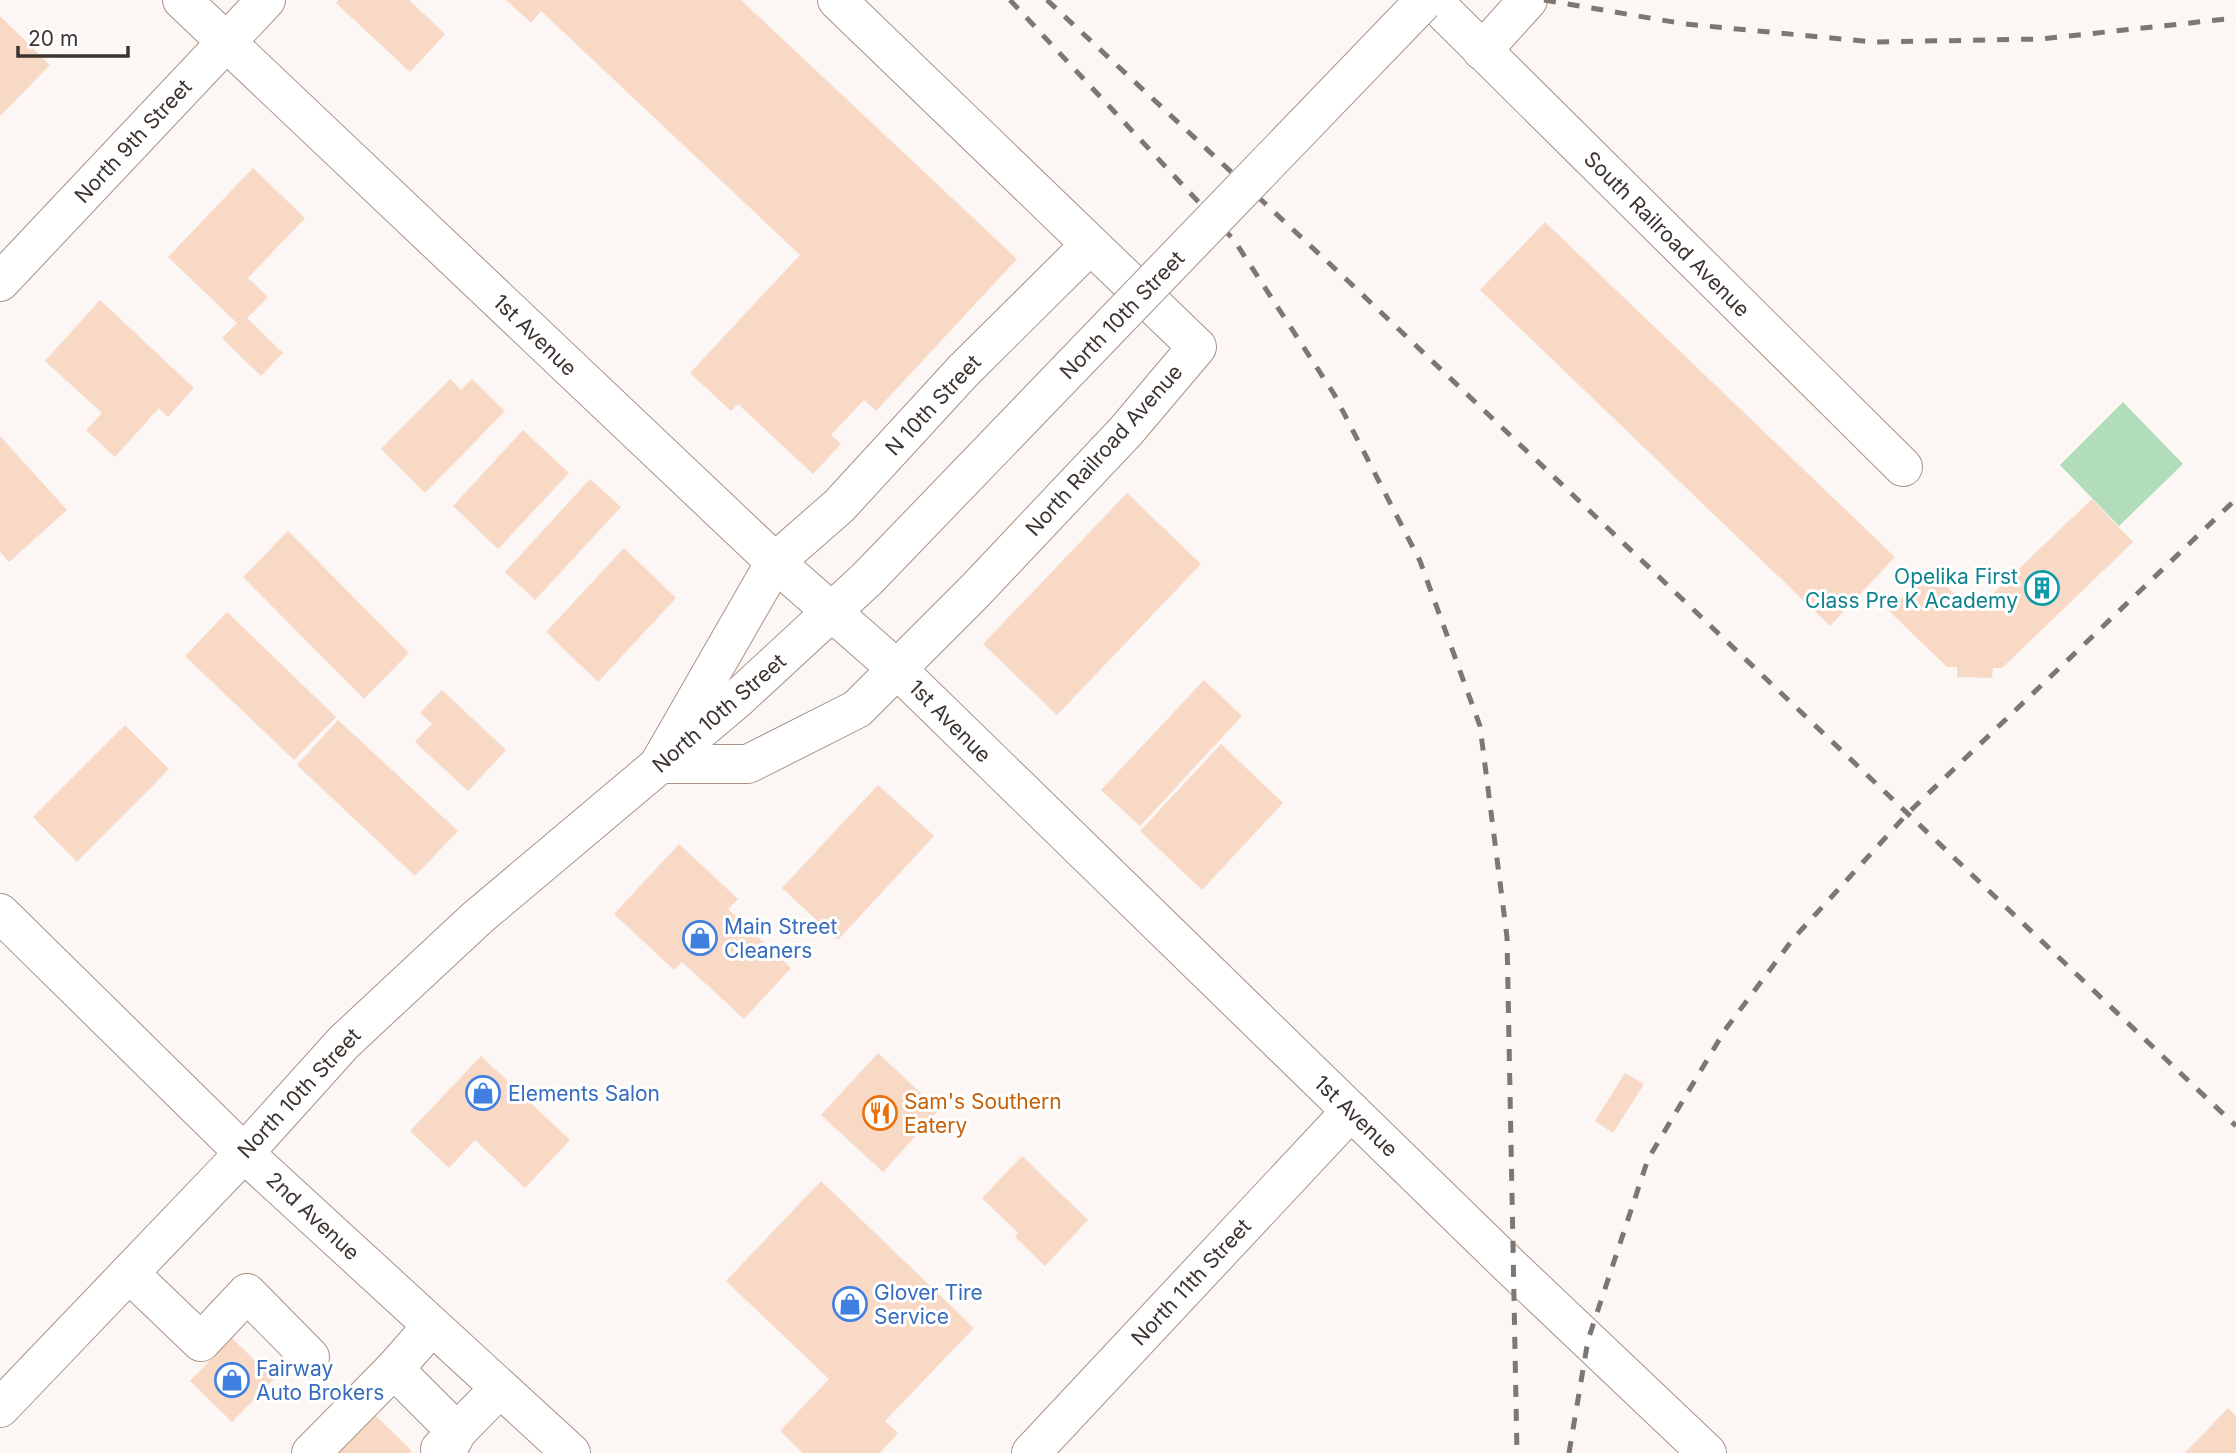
<svg xmlns="http://www.w3.org/2000/svg" width="2236" height="1453" font-family="Inter,sans-serif">
	<rect width="100%" height="100%" fill="#fcf7f5"/>
	<polygon fill="#b1ddba" points="2123,402 2183,464 2119,526 2060,465"/>
	<g fill="#f8d9c6">
		<polygon points="339,0 409,0 445,34 410,72 336,3"/>
		<polygon points="506,0 741,0 1017,259 876,411 864,400 831,435 841,444 813,474 738,404 731,411 690,373 800,255 541,11 531,23"/>
		<polygon points="0,16 50,65 0,116"/>
		<polygon points="253,168 305,218 248,278 268,297 247,318 283,353 261,376 222,338 237,323 168,257"/>
		<polygon points="1545,222 1895,557 1830,626 1480,290"/>
		<polygon points="100,300 194,388 168,417 159,408 115,457 86,430 102,413 45,361"/>
		<polygon points="450,379 461,390 472,379 505,411 425,493 381,449"/>
		<polygon points="523,430 569,473 498,549 453,506"/>
		<polygon points="0,436 67,510 9,562 0,552"/>
		<polygon points="590,479 621,507 535,600 505,572"/>
		<polygon points="1127,493 1201,564 1057,715 983,644"/>
		<polygon points="2092,499 2133,542 2002,668 1993,668 1992,678 1957,677 1957,667 1947,667 1889,611 1929,569 1970,609 1978,608"/>
		<polygon points="288,531 409,653 364,699 243,577"/>
		<polygon points="624,548 676,598 598,682 546,632"/>
		<polygon points="227,612 336,717 294,760 185,656"/>
		<polygon points="1204,680 1242,716 1140,826 1101,790"/>
		<polygon points="442,690 506,750 468,791 415,742 432,724 420,713"/>
		<polygon points="338,720 458,831 415,876 297,765"/>
		<polygon points="125,725 169,769 77,862 33,817"/>
		<polygon points="1221,744 1283,803 1202,890 1140,831"/>
		<polygon points="878,785 934,836 838,940 782,888"/>
		<polygon points="679,844 738,899 728,909 791,968 744,1019 682,962 674,970 614,914"/>
		<polygon points="878,1053 939,1110 883,1172 821,1115"/>
		<polygon points="481,1056 570,1140 525,1188 475,1140 449,1168 410,1131"/>
		<polygon points="1625,1073 1644,1084 1613,1133 1595,1121"/>
		<polygon points="1022,1156 1088,1220 1045,1266 1015,1237 1018,1233 982,1198"/>
		<polygon points="821,1181 974,1328 885,1421 898,1433 880,1453 803,1453 780,1431 829,1379 726,1281"/>
		<polygon points="232,1338 274,1379 232,1422 190,1381"/>
		<polygon points="2228,1408 2236,1416 2236,1453 2185,1453"/>
		<polygon points="373,1413 412,1451 410,1453 336,1453 352,1423 361,1430"/>
	</g>
	<g fill="none" stroke-linecap="round" stroke-linejoin="round">
		<g stroke="#a89387" stroke-width="40">
			<g id="minor">
				<polyline points="182,0 775,562 898,670 1512,1268 1707,1453"/>
				<polyline points="837,0 1197,347 1126,431 975,591 857,709 748,764 659,764 775,562 839,506 963,371 1090,245"/>
				<polyline points="1432,0 1903,467"/>
				<polyline points="0,282 266,0"/>
				<polyline points="129,1273 201,1342 247,1293 310,1357"/>
				<polyline points="394,1369 432,1326"/>
				<polyline points="0,1408 244,1153"/>
				<polyline points="440,1449 500,1388"/>
				<polyline points="311,1453 394,1369 457,1432 446,1453"/>
				<polyline points="1031,1453 1351,1111"/>
			</g>
		</g>
		<g stroke="#a89387" stroke-width="40">
			<g id="major">
				<polyline points="1482,51 1528,0"/>
				<polyline points="0,913 244,1153 571,1453"/>
				<polyline points="244,1153 344,1042 477,918 736,700 867,579"/>
			</g>
		</g>
		<use href="#minor" stroke="#fff" stroke-width="38"/>
		<use href="#major" stroke="#fff" stroke-width="38"/>
		<g stroke="#7e7672" stroke-width="5" stroke-dasharray="12 12" stroke-linecap="butt">
			<polyline points="1010,0 1234,240 1334,394 1420,561 1480,726 1507,937 1517,1453"/>
			<polyline points="1047,0 1347,280 2236,1126"/>
			<polyline points="1544,0 1685,24 1873,42 2041,39 2236,18"/>
			<polyline points="1569,1453 1588,1340 1648,1159 1725,1030 1793,939 1908,813 2236,499"/>
		</g>
		<g stroke="#a89387" stroke-width="40" stroke-linecap="butt">
			<polyline id="major-bridge" points="867,579 1423,2"/>
		</g>
		<use href="#major-bridge" stroke="#fff" stroke-width="38"/>
	</g>
	<defs>
		<g id="building-ring" transform="scale(1.75)"><circle r="9.5" fill="#fff" stroke="#0f9aa8" stroke-width="1.5"/><path d="M-4-6H4V6H1V3H-1V6H-4ZM-2.5-4.3h1.7v1.8h-1.7ZM.8-4.3h1.7v1.8H.8ZM-2.5-1h1.7V.8h-1.7ZM.8-1h1.7V.8H.8Z" fill="#0f9aa8"/></g>
		<g id="shop-ring" transform="scale(1.75)"><circle r="9.5" fill="#fff" stroke="#3f7fe0" stroke-width="1.5"/><path d="M-5-2.5h2.3a2.7 3.5 0 0 1 5.4 0H5L5.5 6h-11ZM-1.5-2.5h3a1.5 2.3 0 0 0-3 0Z" fill="#3f7fe0"/></g>
		<g id="restaurant-ring" transform="scale(1.75)"><circle r="9.5" fill="#fff" stroke="#e8710a" stroke-width="1.5"/><path d="M-5-6h1v4h1v-4h1v4h1v-4h1v5L-1.5 .5V6h-2V.5L-5-1ZM5-6V6H3V1.5H1.5Q1.5-4 5-6Z" fill="#e8710a"/></g>
	</defs>
	<g fill-rule="evenodd">
		<use href="#building-ring" x="2042" y="588"/>
		<use href="#shop-ring" x="700" y="938"/>
		<use href="#shop-ring" x="483" y="1093"/>
		<use href="#restaurant-ring" x="880" y="1113"/>
		<use href="#shop-ring" x="850" y="1304"/>
		<use href="#shop-ring" x="232" y="1380"/>
	</g>
	<g text-anchor="middle" dominant-baseline="central" stroke-width="6" stroke-linejoin="round" paint-order="stroke">
		<g font-size="21" fill="#3d342f" stroke="#fff">
			<text transform="translate(133 141) rotate(-47)">North 9th Street</text>
			<text transform="translate(1667 234) rotate(45)">South Railroad Avenue</text>
			<text transform="translate(1122 315) rotate(-46)">North 10th Street</text>
			<text transform="translate(535 335) rotate(44)">1st Avenue</text>
			<text transform="translate(933 405) rotate(-47)">N 10th Street</text>
			<text transform="translate(1104 450) rotate(-48)">North Railroad Avenue</text>
			<text transform="translate(719 713) rotate(-41)">North 10th Street</text>
			<text transform="translate(950 721) rotate(45)">1st Avenue</text>
			<text transform="translate(299 1093) rotate(-47)">North 10th Street</text>
			<text transform="translate(1356 1116) rotate(44)">1st Avenue</text>
			<text transform="translate(313 1216) rotate(43)">2nd Avenue</text>
			<text transform="translate(1191 1282) rotate(-47)">North 11th Street</text>
		</g>
		<g font-size="21" fill="#0d838f" stroke="#fff" text-anchor="end">
			<text x="2018" y="576">Opelika First<tspan x="2018" dy="24">Class Pre K Academy</tspan></text>
		</g>
		<g font-size="21" fill="#366cbe" stroke="#fff" text-anchor="start">
			<text x="724" y="926">Main Street<tspan x="724" dy="24">Cleaners</tspan></text>
			<text x="508" y="1093">Elements Salon</text>
			<text x="874" y="1292">Glover Tire<tspan x="874" dy="24">Service</tspan></text>
			<text x="256" y="1368">Fairway<tspan x="256" dy="24">Auto Brokers</tspan></text>
		</g>
		<g font-size="21" fill="#c56008" stroke="#fff" text-anchor="start">
			<text x="904" y="1101">Sam's Southern<tspan x="904" dy="24">Eatery</tspan></text>
		</g>
	</g>
	<path d="M18 46v10h110v-10" fill="none" stroke="#3d342f" stroke-width="3.5"/>
	<text x="28" y="46" font-size="21" fill="#3d342f" stroke="#ffffff" stroke-width="5" paint-order="stroke">20 m</text>
</svg>
